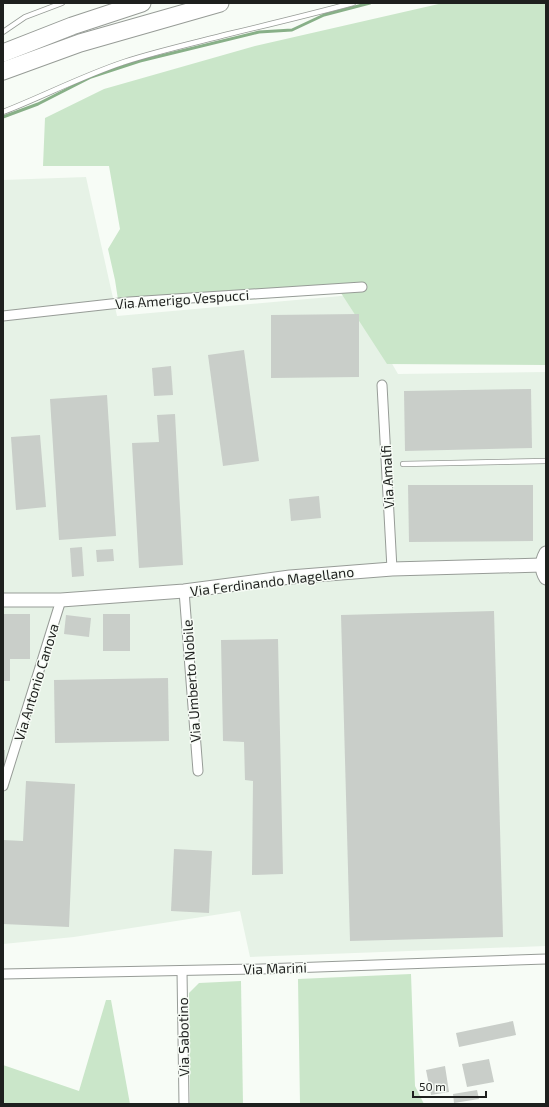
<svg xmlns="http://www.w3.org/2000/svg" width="549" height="1107" font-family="'Exo 2',sans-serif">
	<rect width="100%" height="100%" fill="#f7fcf6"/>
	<polygon fill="#e6f2e6" points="86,177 117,316 352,295 398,374 546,372 546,946 250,957 240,911 74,937 3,944 3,180"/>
	<g fill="#cae6c9">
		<polygon points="443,3 546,3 546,365 387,364 341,293 244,300 119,306 115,280 108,249 120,229 109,166 43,166 45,118 104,89 255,46"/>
		<polygon points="411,974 415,1086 424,1104 300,1104 298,979"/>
		<polygon points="241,981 243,1104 190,1104 189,993 199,983"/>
		<polygon points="106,1000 111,1000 130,1104 3,1104 3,1065 79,1091"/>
	</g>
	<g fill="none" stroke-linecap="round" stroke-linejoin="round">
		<polyline stroke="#88b088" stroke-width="3" points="3,117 38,104 91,77 140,61 259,32 292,30 324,15 370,3"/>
	</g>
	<g fill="#c9cec9">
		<polygon points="359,314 359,377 271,378 271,315"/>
		<polygon points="244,350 259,461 223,466 208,355"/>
		<polygon points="171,366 173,395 154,396 152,368"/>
		<polygon points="531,389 532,448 405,451 404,391"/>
		<polygon points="107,395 116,536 59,540 50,399"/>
		<polygon points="175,414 183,565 139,568 132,443 159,442 157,415"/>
		<polygon points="40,435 46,507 16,510 11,437"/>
		<polygon points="408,485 533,485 533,541 409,542"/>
		<polygon points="319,496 321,518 291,521 289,499"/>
		<polygon points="82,547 84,576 72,577 70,548"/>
		<polygon points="113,549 114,561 97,562 96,550"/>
		<polygon points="494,611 503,937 350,941 341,615"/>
		<polygon points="3,614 30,614 30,659 10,659 10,681 3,681"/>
		<rect x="103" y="614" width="27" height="37"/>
		<polygon points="66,615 91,618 89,637 64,634"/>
		<polygon points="278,639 283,874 252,875 253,781 245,780 244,742 223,741 221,640"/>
		<polygon points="168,678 169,741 55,743 54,680"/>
		<rect x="3" y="750" width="2" height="20"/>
		<polygon points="26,781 75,784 69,927 3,924 3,840 23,841"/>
		<polygon points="174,849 212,851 209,913 171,911"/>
		<polygon points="513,1021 516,1035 459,1047 456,1033"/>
		<polygon points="489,1059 494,1082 467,1087 462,1064"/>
		<polygon points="445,1066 449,1092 431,1095 426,1070"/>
		<polygon points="477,1090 479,1099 454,1103 453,1094"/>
	</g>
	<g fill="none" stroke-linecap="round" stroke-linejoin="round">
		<g stroke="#979c97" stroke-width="6">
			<g id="lane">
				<polyline points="3,32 25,17 62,3"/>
				<path d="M3,112C44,96 82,76 124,62C158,51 194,43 229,34C271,24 312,14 353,3"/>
				<polyline points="403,464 546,461"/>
			</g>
		</g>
		<g stroke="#979c97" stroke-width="11">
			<g id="street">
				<polyline points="3,316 129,302 362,287"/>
				<polyline points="382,385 392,569"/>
				<polyline points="184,591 198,771"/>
				<polyline points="3,786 61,600"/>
				<polyline points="182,971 184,1104"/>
				<polyline points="3,974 261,969 546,959"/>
			</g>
		</g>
		<g stroke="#979c97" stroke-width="15">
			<g id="secondary">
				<path d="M546,553C541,562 541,570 546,578"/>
				<polyline points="3,600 61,600 184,591 290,577 392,569 542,565"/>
			</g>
		</g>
		<g stroke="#979c97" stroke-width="19">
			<g id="highway">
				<polyline points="3,53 72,26 142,3"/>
				<polyline points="3,71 80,43 220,3"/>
			</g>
		</g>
		<use href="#lane" stroke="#fff" stroke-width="4.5"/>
		<use href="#street" stroke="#fff" stroke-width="9"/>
		<use href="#secondary" stroke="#fff" stroke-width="13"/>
		<use href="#highway" stroke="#fff" stroke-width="17"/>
	</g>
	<g text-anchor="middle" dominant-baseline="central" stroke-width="3" stroke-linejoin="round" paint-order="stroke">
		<g font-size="14" fill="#1e201e" stroke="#f7fcf6">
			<text transform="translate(182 299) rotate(-4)">Via Amerigo Vespucci</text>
			<text transform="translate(387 477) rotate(-93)">Via Amalfi</text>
			<text transform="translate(272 581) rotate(-7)">Via Ferdinando Magellano</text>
			<text transform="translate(191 681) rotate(-94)">Via Umberto Nobile</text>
			<text transform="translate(36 682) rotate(-73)">Via Antonio Canova</text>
			<text transform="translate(275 968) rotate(-2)">Via Marini</text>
			<text transform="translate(183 1037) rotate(-91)">Via Sabotino</text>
		</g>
	</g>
	<rect width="549" height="1107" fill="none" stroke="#1e201e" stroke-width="8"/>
	<path d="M413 1091v6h73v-6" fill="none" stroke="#1e201e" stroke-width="2"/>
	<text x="419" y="1091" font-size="12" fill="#1e201e" stroke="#f7fcf6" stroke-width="3" paint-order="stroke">50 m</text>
</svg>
